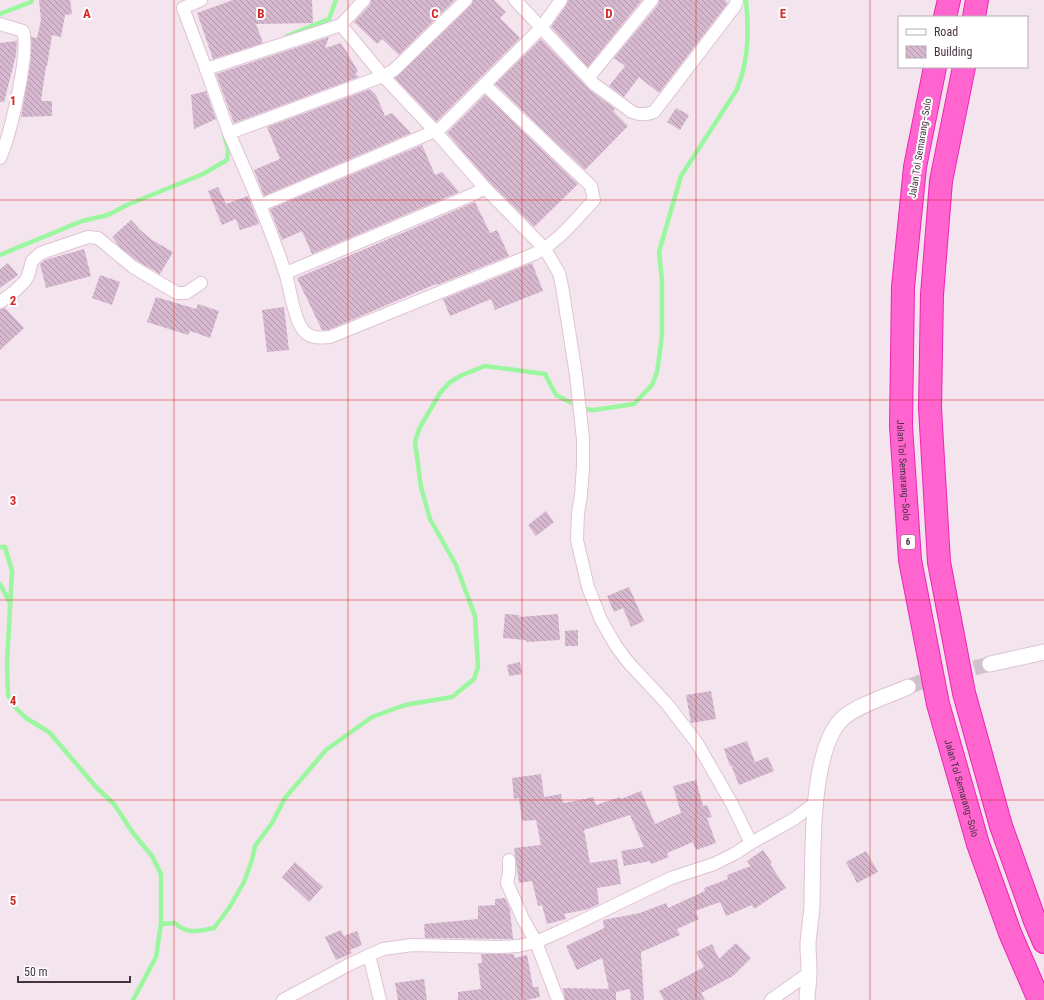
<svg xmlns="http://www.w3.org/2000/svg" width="1044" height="1000" font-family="'Roboto Condensed',sans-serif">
	<defs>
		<pattern id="building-back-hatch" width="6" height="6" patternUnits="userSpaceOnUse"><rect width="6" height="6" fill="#d6b8cf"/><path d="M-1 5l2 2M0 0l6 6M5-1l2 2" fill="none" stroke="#af96aa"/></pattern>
	</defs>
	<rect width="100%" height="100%" fill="#f4e4ee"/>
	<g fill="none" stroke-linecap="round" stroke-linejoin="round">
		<g stroke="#9af79f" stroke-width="4.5">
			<polyline points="0,14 31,2 32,0"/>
			<polyline points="287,36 329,19 336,0"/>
			<polyline points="0,255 82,221 108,215 127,205 203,174 227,160 228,149 224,135"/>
			<polyline points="0,547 5,547 12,571 7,664 8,695 15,707 26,718 49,732 96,787 114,804 133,833 152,856 161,874 161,924 156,957 133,1000"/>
			<polyline points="0,584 10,603"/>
			<path d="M161,924L175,923C187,935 200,931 214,928L229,908L244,882L252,860L255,846L272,823L285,798L326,750L372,717L405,705L452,697L474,679L478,667L475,616L456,565L430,519L421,487L415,442L419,429L440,393L449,383L460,376L485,366L545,374L556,395L582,408L592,410L601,409L634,404L652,385L657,372L661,344L662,331V281L659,252L681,176L736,91C749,62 749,31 746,0"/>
		</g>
	</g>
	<g fill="url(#building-back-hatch)">
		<polygon points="39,0 70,0 72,14 65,15 61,37 52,35 47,66 46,66 41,101 52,101 52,116 21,117 31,58 31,37 37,38 41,20"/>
		<polygon points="233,0 312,0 313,23 256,24 263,43 213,59 197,13"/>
		<polygon points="371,0 455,0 399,55 382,39 377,44 354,22 370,5"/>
		<polygon points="473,0 494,0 506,12 500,18 520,38 436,122 395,78 471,5"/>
		<polygon points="568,0 642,0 588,67 551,27 567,4"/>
		<polygon points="659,0 725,0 728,3 659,93 639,77 624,97 609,86 625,66 614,58 658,5"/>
		<polygon points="329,37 325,48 341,43 358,71 355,74 359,77 234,123 216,74"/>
		<polygon points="541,39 589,89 615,109 613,111 628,126 585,170 495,84"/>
		<polygon points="17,41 16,55 4,102 0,102 0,43"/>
		<polygon points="370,89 376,95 385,116 392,113 411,133 264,196 254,170 280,159 267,127"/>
		<polygon points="206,91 216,119 194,129 191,95"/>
		<polygon points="485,95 578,184 534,227 490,183 447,133"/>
		<polygon points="676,108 689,115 680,130 667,122"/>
		<polygon points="422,145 435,175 442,172 459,192 312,254 302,231 282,240 270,209"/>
		<polygon points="218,187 226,204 248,196 259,224 240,230 236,219 222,225 208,191"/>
		<polygon points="475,202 490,233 497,230 509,256 437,285 436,284 328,330 322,330 297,278"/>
		<polygon points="131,220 140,230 152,240 173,252 160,274 137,261 121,248 112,237"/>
		<polygon points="84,249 91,276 46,288 40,264 45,260"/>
		<polygon points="8,263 18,275 0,288 0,269"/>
		<polygon points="532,263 543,291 495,310 491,299 450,316 443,299"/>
		<polygon points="100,275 120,282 112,305 92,298"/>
		<polygon points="156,297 196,309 198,304 219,311 210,338 190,331 188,335 147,322"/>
		<polygon points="284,307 289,350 267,352 262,310"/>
		<polygon points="5,308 24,328 0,350 0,309"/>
		<polygon points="546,511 554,522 536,536 528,525"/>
		<polygon points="629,587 644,621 631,627 623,608 614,612 607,596"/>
		<polygon points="505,614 519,615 519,617 558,614 560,640 527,642 526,640 503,638"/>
		<polygon points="578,630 578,646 565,646 565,631"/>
		<polygon points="520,662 522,674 509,676 507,665"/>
		<polygon points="711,691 716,719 691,723 686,695"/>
		<polygon points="747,741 755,762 768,757 774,771 739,785 731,765 730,766 724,749"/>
		<polygon points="541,774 544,797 561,794 563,803 581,800 593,797 596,805 620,797 621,799 641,791 655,824 681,813 673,786 696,780 703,806 707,805 712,817 707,818 716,843 696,850 693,842 667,853 669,857 651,864 650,861 624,866 621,851 644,847 630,815 584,830 590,863 617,859 621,884 597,888 599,904 588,909 564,914 566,919 547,924 542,905 538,906 532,881 519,883 514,848 541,845 536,820 522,821 519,798 514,799 512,778"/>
		<polygon points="763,850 772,863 770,864 786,888 754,909 752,905 726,916 720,902 695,911 699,919 677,929 680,935 641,952 644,1000 631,1000 630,989 616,992 616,1000 565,1000 563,988 609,989 602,958 577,970 566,946 604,928 603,920 640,913 666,903 668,908 705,891 704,888 728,879 727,875 751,866 747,861"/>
		<polygon points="866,851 878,872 857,883 846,862"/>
		<polygon points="295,862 323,887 309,902 282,877"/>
		<polygon points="505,898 510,909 513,939 425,938 424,924 478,919 478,906 495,905 495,899"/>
		<polygon points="341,930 344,936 357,931 362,945 350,950 352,953 336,960 325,937"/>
		<polygon points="736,943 751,958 733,976 701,993 705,1000 664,1000 659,991 704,967 696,952 712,944 719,959"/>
		<polygon points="481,954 514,954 515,958 527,955 533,987 538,987 540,997 527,1000 458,1000 458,992 481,989 478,963 482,963"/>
		<polygon points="424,979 427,1000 398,1000 395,983"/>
	</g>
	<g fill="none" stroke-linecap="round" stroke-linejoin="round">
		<polyline stroke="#d1c1cc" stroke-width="15" stroke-dasharray="15 8" stroke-linecap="butt" points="908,687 923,681 990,664"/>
		<g stroke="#dec3d6" stroke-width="14">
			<g id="minor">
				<polyline points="201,0 183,8 206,69"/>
				<path d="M466,0L394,70L383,76L229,133C249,179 269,224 285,272C290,287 293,314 301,327C308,339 319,338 330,337L534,254C559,242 575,220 594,200L591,186L485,85"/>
				<path d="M515,0L594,84L632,112C640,115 645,115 654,112L735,6L737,0"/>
				<path d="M0,24L23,31C30,53 10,136 0,158"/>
				<polyline points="589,77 652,0"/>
				<polyline points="229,133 206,69 341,25"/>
				<polyline points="261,205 435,131 442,127 541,28 561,0"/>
				<polyline points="286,273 474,194 485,188"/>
				<polyline points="0,302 14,292 25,281 28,276 32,261 41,253 88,237 98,238 133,267 177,293 186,293 201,283"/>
				<polyline points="751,843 794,819 815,803"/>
				<polyline points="509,860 509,873 507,883 523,919 536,942 558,1000"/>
				<polyline points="369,955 380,1000"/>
				<polyline points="283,1000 350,964 383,949 412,945 498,947 518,946 536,942 561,931 671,878 714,864 736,853 751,843 732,804 697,743 667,704 628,662 616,646 601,620 588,587 577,540 578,513 581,495 583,467 583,439 576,375 562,286 559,273 545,249 485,188 435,131 383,76 341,25 364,0"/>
				<polyline points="771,1000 809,973"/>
			</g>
		</g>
		<g stroke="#dec3d6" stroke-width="17">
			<g id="tertiary">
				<polyline points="990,664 1044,652"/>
				<path d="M807,1000C807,991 809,982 809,973C809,963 808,953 808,943C809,931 811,919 812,906C813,861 809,751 842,719C855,706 890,695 908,687"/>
			</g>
		</g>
		<g stroke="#eb26b5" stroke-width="24">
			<g id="motorway">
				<polyline points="945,17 949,0"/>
				<polyline points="974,17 977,0"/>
				<path id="s1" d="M935,67L915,167L903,287L901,426L910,560L938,704L978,844L1010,933L1039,1000"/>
				<polyline points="964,67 941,181 932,295 930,408 939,562 964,693 1001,826 1035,921 1044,942"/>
			</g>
		</g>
		<use href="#minor" stroke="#fff" stroke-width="12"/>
		<use href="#tertiary" stroke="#fff" stroke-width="15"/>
		<use href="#motorway" stroke="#ff64cf" stroke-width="22"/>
	</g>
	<path fill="none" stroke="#d62828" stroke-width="1" stroke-opacity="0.55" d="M174,0V1000M348,0V1000M522,0V1000M696,0V1000M870,0V1000M0,200H1044M0,400H1044M0,600H1044M0,800H1044"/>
	<g text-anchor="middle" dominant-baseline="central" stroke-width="4" stroke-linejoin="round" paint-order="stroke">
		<rect fill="#fff" stroke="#7e707b" stroke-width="1" x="901" y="535" width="14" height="14" rx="3"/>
		<g font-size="9" font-weight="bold" fill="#463342">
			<text x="908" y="542">6</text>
		</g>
		<g font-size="10" fill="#463342" stroke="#fff">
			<text transform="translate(920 148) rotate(-81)">Jalan Tol Semarang–Solo</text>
			<text stroke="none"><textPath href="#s1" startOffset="406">Jalan Tol Semarang–Solo</textPath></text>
			<text stroke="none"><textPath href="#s1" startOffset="730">Jalan Tol Semarang–Solo</textPath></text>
		</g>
	</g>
	<g font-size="13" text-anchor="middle" font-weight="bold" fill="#d62828" stroke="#fff" stroke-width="4" stroke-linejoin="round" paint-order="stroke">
		<text x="87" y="18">A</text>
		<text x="261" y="18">B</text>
		<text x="435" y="18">C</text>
		<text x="609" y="18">D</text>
		<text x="783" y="18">E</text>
		<text x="13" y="105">1</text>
		<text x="13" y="305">2</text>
		<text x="13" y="505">3</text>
		<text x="13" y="705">4</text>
		<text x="13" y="905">5</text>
	</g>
	<rect x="898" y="16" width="130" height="52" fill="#ffffff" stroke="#b5adb3"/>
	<rect x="906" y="29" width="20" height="6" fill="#ffffff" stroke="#b5adb3"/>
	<text x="934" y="36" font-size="12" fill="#463342">Road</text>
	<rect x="906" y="46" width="20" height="12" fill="url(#building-back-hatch)" stroke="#b5adb3"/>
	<text x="934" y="56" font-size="12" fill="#463342">Building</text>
	<path d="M18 976v6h112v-6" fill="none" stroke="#463342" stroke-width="2"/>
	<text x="24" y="976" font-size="12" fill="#463342" stroke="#ffffff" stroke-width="3" paint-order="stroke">50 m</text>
</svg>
